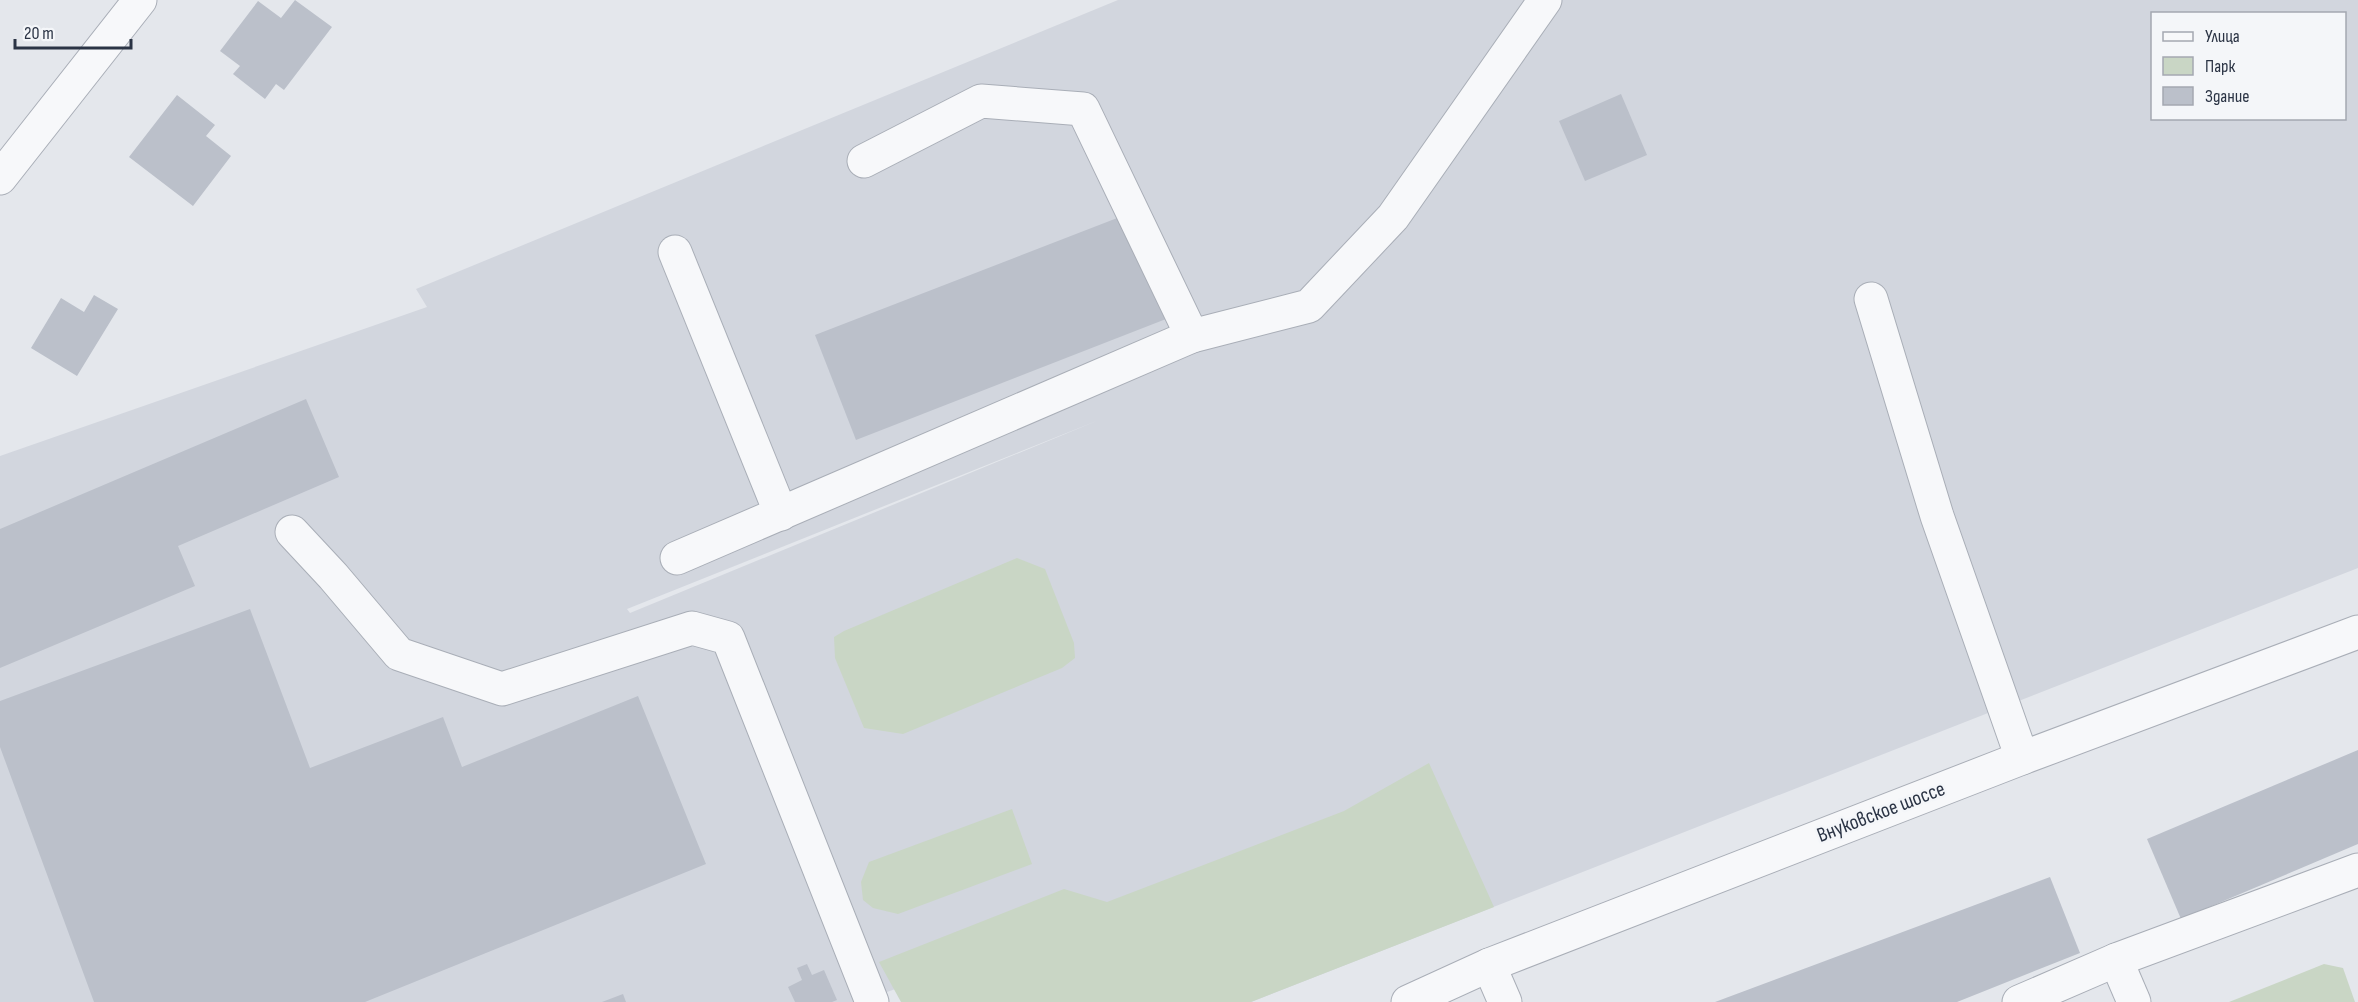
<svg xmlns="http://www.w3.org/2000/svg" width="2358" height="1002" font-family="'Sofia Sans Condensed',sans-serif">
	<rect width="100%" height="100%" fill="#e4e7ec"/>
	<path fill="#d2d6de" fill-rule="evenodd" d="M1118,0H2358V568L1251,1002L915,982L859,1002H0V456L427,307L416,289ZM2152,14H2344V118H2152ZM1099,420L630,613L627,609Z"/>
	<g fill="#c9d6c5">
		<polygon points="1017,558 1045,569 1074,643 1075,658 1062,668 903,734 864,728 835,658 834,637 844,631"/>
		<polygon points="1429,763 1494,907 1251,1002 901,1002 879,962 1064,889 1107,902 1344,811"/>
		<polygon points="1012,809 1032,864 898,914 873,908 863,900 861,882 869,862"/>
		<polygon points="2324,964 2343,968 2355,1002 2229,1002"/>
	</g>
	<g fill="#bbc0ca">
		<polygon points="295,0 332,27 284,90 276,84 265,99 233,74 240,66 220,51 258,1 281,18"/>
		<polygon points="1621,94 1647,155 1585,181 1559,121"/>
		<polygon points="177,95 215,125 206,136 231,156 193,206 129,157"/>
		<polygon points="1125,215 1166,319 856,440 815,335"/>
		<polygon points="94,295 118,309 77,376 31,348 61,298 84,312"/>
		<polygon points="306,399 339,477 178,546 195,586 0,668 0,529"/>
		<polygon points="250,609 310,768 443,717 462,767 638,696 706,864 365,1002 94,1002 0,747 0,701"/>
		<polygon points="2358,750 2358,844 2181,919 2147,839"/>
		<polygon points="2050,877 2080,953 1957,1002 1715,1002"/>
		<polygon points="807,964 812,975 824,970 837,1000 832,1002 795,1002 788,987 802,980 797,968"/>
		<polygon points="623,994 626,1002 602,1002"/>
	</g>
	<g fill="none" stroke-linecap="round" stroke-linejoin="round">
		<g stroke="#a9aeb7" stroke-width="35">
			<g id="minor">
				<polyline points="0,178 140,0"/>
				<polyline points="675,252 781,514"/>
				<polyline points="1871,299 1937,516 2022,758"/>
				<polyline points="1192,336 1309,306 1393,217 1545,0"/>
				<polyline points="292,532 333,576 399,654 502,689 692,628 728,638 872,1002"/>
				<polyline points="677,558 1192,336 1083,109 981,101 864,161"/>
				<polyline points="2116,960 2134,1002"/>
				<polyline points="1489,965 1505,1002"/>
				<polyline points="1408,1002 1489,965 2022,758 2358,632"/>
				<polyline points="2019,1002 2116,960 2358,870"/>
			</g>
		</g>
		<use href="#minor" stroke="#f7f8fa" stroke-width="33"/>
	</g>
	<g text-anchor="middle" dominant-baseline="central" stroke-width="5" stroke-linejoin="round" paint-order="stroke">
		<g font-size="21" fill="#2b3445" stroke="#f4f6f9">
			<text transform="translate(1881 812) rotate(-21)">Внуковское шоссе</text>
		</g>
	</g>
	<rect x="2151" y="12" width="195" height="108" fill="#f4f6f9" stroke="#a4a8b1" stroke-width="1.5"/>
	<rect x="2163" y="32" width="30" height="9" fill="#f7f8fa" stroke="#a4a8b1" stroke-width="1.5"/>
	<text x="2205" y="42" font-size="18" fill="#2b3445">Улица</text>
	<rect x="2163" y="57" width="30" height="18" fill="#c9d6c5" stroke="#a4a8b1" stroke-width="1.5"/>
	<text x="2205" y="72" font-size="18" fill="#2b3445">Парк</text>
	<rect x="2163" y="87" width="30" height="18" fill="#bbc0ca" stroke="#a4a8b1" stroke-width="1.5"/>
	<text x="2205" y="102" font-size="18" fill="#2b3445">Здание</text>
	<path d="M15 39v9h116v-9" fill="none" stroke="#2b3445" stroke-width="3"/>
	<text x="24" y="39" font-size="18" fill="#2b3445" stroke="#f4f6f9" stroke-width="4.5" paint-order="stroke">20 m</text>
</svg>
